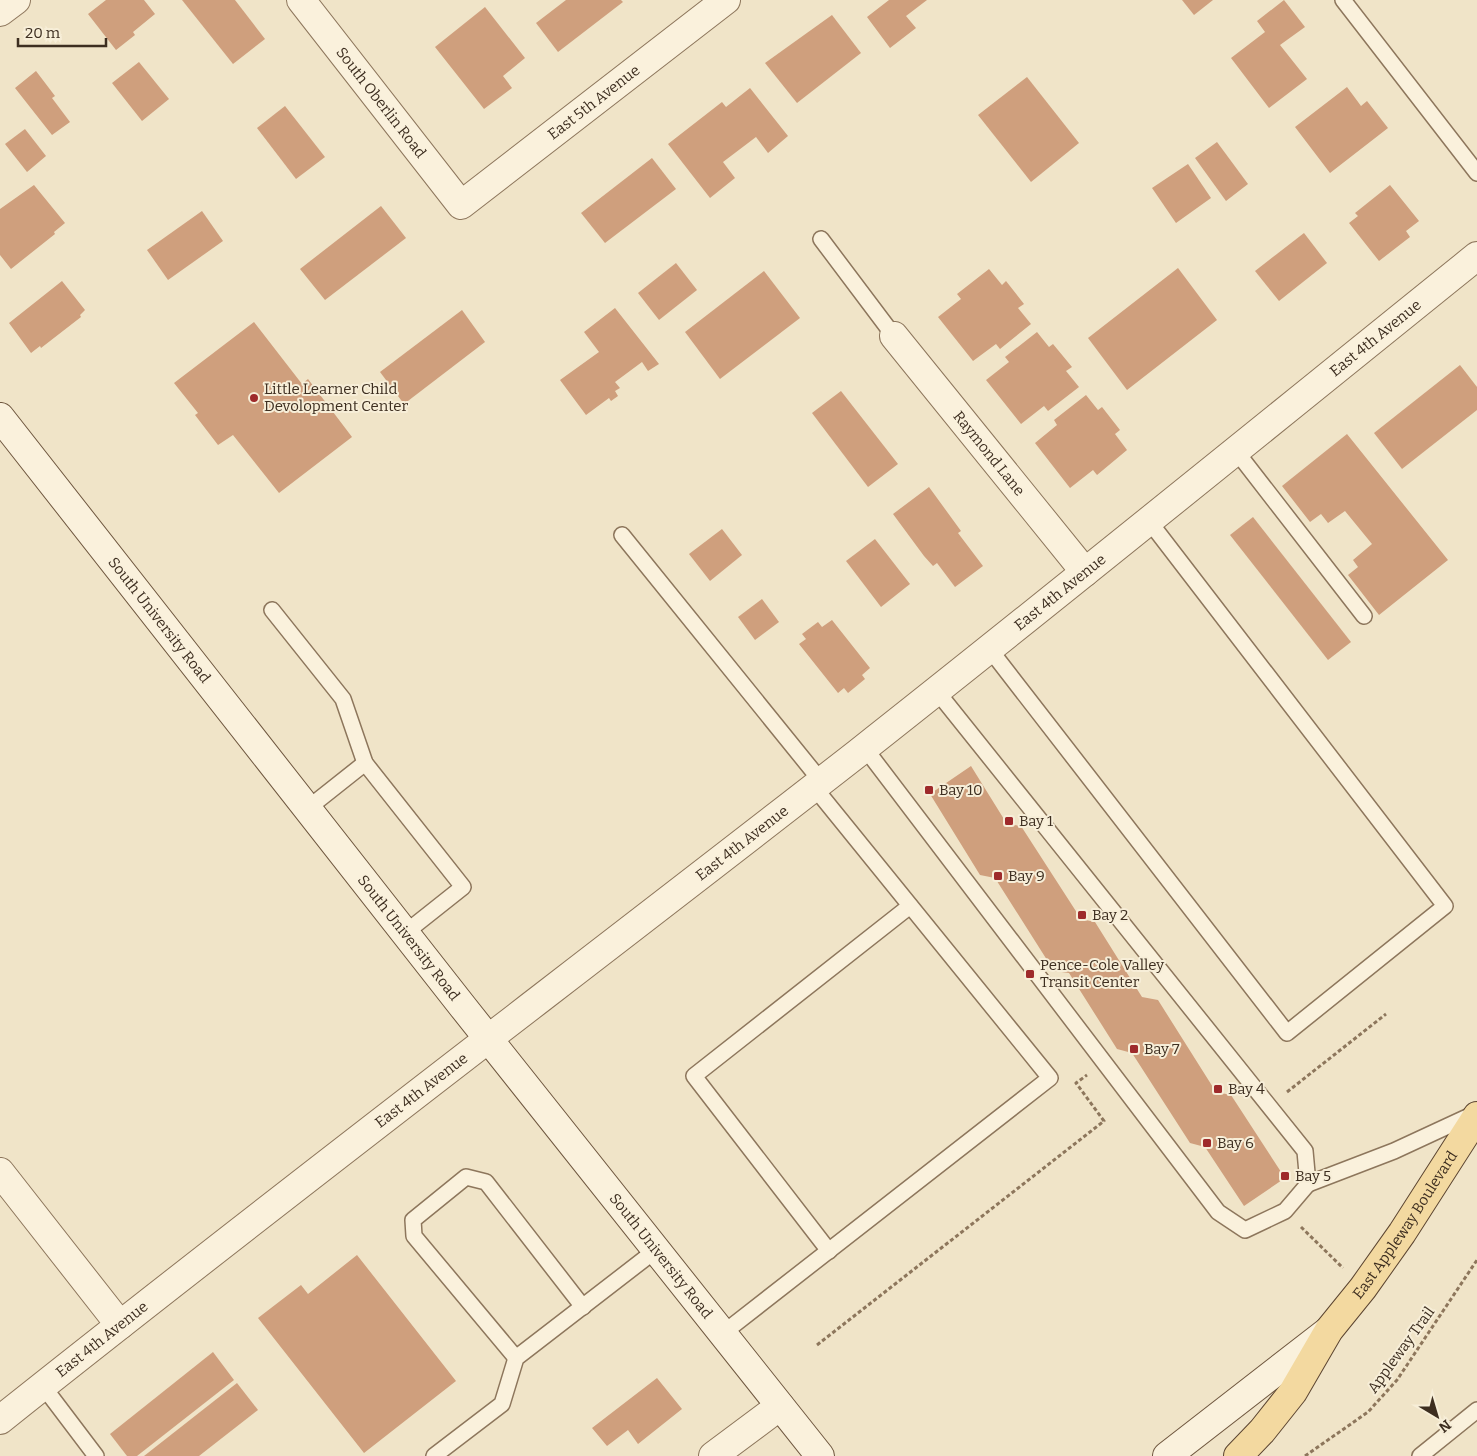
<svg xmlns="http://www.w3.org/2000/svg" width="1477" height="1456" font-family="Bitter,serif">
	<rect width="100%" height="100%" fill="#f0e4c8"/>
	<g fill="#cf9f7d">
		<polygon points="106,0 144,0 155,14 133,32 135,35 116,50 88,14"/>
		<polygon points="182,0 235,0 265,39 233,64"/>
		<polygon points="566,0 621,0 623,2 558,52 536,23"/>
		<polygon points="889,0 927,0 906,16 916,28 890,48 867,17"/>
		<polygon points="1182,0 1213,0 1194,15"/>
		<polygon points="1284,0 1305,27 1280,45 1307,79 1269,108 1231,58 1265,32 1257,21"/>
		<polygon points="485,7 525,58 503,76 512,88 484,109 435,47"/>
		<polygon points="832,15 861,53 797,103 765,63"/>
		<polygon points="139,62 169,99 142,121 112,83"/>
		<polygon points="36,71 55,96 52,98 70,122 52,135 15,88"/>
		<polygon points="1027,77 1079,143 1031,182 978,115"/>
		<polygon points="1347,87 1361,106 1367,101 1388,128 1330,173 1295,127"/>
		<polygon points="750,88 788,136 768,153 756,137 723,162 735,178 710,198 668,144 722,102 726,107"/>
		<polygon points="285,106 325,157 296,179 257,128"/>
		<polygon points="25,129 46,156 27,172 5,144"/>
		<polygon points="1217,142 1248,184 1226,201 1195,158"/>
		<polygon points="652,158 676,189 605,243 581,213"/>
		<polygon points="1188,164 1211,198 1176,223 1152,188"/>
		<polygon points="34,185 65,223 54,232 55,234 11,269 0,255 0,209"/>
		<polygon points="1390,185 1419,221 1406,231 1410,237 1379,261 1349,223 1358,216 1355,213"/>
		<polygon points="381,206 406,238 325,300 300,269"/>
		<polygon points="202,211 223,241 168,280 147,250"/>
		<polygon points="1304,233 1327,263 1279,301 1255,271"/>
		<polygon points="676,263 697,290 659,320 638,293"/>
		<polygon points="1178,268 1217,320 1127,390 1088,338"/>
		<polygon points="989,269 1002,285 1006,281 1024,304 1018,308 1031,324 1000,349 996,344 973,361 938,317 961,299 957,294"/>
		<polygon points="764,271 800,318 720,379 685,332"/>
		<polygon points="62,281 85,310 80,315 81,317 41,348 40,346 31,353 9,323"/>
		<polygon points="615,308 659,364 648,371 642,362 615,382 620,388 615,391 618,396 611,401 609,398 586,415 560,380 599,352 584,332"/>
		<polygon points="462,310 485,342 404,404 380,372"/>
		<polygon points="254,322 302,384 308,379 352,437 279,493 233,435 218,445 195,415 198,413 174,383"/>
		<polygon points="1037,332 1049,347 1053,344 1072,367 1066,371 1079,387 1048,411 1044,406 1021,424 986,380 1009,362 1005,357"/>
		<polygon points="1460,365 1477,387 1477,410 1402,469 1374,433"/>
		<polygon points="841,391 898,464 868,487 812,413"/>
		<polygon points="1086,395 1098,410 1102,407 1120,430 1115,434 1127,450 1097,475 1093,470 1070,488 1035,443 1057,425 1054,420"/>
		<polygon points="1347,434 1448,560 1379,615 1348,575 1358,567 1353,560 1372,544 1345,511 1328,523 1321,514 1310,522 1282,486"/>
		<polygon points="929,487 961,531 958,533 983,566 955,587 937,563 933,566 924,556 893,514"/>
		<polygon points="1253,517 1351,642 1328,660 1230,535"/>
		<polygon points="722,529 742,555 710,581 689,554"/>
		<polygon points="875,539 910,584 881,607 846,561"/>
		<polygon points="762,599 779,622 755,640 738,617"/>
		<polygon points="832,620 870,668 862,675 865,679 848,693 844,688 838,693 799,644 806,639 802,634 818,622 822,627"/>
		<polygon points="971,766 1007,824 1021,826 1081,919 1095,922 1142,997 1158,1000 1216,1092 1231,1095 1285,1178 1244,1206 1205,1147 1190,1143 1132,1053 1117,1049 1069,973 1054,971 995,878 980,875 930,794"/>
		<polygon points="357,1255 456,1381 364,1453 258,1318 301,1285 308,1294"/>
		<polygon points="213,1352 234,1380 137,1456 127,1456 110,1434"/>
		<polygon points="657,1378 682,1409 638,1444 628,1430 607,1446 592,1428"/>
		<polygon points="237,1383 258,1410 199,1456 144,1456"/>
	</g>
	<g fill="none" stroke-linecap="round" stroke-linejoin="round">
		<g stroke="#8d765c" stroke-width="18">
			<g id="service">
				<polyline points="1343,0 1477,173"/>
				<polyline points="821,239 894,336"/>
				<polyline points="1236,451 1364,616"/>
				<polyline points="622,535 821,781"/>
				<polyline points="272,610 343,699 365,763 463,887 405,933"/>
				<polyline points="988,647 1287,1033 1445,906 1149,521"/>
				<polyline points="864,747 1218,1212 1245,1230 1285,1211 1308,1184 1305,1151 935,689"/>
				<polyline points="307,809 365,763"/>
				<polyline points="1308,1184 1394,1151 1476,1113"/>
				<polyline points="829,1251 694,1076 910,906"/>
				<polyline points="722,1334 1050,1078 814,787"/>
				<polyline points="516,1358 414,1236 413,1220 466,1177 486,1182 583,1307"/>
				<polyline points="43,1386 96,1456"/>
				<polyline points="434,1456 502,1404 516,1358 656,1250"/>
				<polyline points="1420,1456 1477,1410"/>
			</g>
		</g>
		<g stroke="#8d765c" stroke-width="30">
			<g id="minor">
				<path id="s1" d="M301,0L461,205L726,0"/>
				<polyline points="0,12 16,0"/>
				<path id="s2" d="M894,336L1085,572"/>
				<polyline points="0,1172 120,1325"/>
				<polyline points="713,1456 780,1406"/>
			</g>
		</g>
		<g stroke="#8d765c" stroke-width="30">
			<g id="tertiary">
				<path id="s3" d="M0,1420C283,1194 572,976 858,753C1066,589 1271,422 1477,256"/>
			</g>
		</g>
		<g stroke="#6f573f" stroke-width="30">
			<g id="secondary">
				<path id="s4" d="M0,417L463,1007L820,1456"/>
				<polyline points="1167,1456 1328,1331"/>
			</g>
		</g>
		<g stroke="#5b4430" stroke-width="30">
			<g id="primary">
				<path id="s5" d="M1238,1456L1262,1431L1293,1392L1329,1330L1363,1288L1402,1233L1477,1116"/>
			</g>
		</g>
		<g stroke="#8d765c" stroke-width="3" stroke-dasharray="4 2.5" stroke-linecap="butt">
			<polyline points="1287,1092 1386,1014"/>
			<polyline points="1301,1227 1343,1268"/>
			<polyline points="817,1345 1104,1121 1076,1083 1087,1075"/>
			<polyline points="1305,1456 1368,1412 1397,1380 1477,1260"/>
		</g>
		<use href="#service" stroke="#faf1dc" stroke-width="15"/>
		<use href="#minor" stroke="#faf1dc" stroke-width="28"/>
		<use href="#tertiary" stroke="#faf1dc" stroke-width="28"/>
		<use href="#secondary" stroke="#faf1dc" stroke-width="28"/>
		<use href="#primary" stroke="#f3d9a0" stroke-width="28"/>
	</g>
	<g fill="#9e2a2b" stroke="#f7eed8" stroke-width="2">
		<circle cx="254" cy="398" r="5"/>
		<rect x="924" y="785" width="10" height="10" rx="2.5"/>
		<rect x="1004" y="816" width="10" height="10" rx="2.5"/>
		<rect x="993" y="871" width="10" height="10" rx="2.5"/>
		<rect x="1077" y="910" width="10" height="10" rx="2.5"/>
		<rect x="1025" y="969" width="10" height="10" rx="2.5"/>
		<rect x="1129" y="1044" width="10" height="10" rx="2.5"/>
		<rect x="1213" y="1084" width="10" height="10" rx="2.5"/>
		<rect x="1202" y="1138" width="10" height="10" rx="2.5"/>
		<rect x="1280" y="1171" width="10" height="10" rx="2.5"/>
	</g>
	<g text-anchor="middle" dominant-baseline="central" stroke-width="4" stroke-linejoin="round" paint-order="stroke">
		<g font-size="15" fill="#3d2e20" stroke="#f7eed8">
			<text stroke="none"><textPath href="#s1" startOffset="130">South Oberlin Road</textPath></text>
			<text stroke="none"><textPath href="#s1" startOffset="428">East 5th Avenue</textPath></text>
			<text stroke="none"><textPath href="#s3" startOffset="1750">East 4th Avenue</textPath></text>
			<text stroke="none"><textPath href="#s2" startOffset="151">Raymond Lane</textPath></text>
			<text stroke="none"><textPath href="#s3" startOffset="1345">East 4th Avenue</textPath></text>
			<text stroke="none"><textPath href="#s4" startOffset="258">South University Road</textPath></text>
			<text stroke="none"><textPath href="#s3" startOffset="940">East 4th Avenue</textPath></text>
			<text stroke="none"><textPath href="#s4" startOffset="662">South University Road</textPath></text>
			<text stroke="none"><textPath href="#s3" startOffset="535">East 4th Avenue</textPath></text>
			<text stroke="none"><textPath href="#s5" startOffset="286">East Appleway Boulevard</textPath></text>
			<text stroke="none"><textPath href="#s4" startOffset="1068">South University Road</textPath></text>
			<text stroke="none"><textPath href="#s3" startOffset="130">East 4th Avenue</textPath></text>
			<text transform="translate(1401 1350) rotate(-54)">Appleway Trail</text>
		</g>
		<g font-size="15" fill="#3d2e20" stroke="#f7eed8" text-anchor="start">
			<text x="264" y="389">Little Learner Child<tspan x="264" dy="17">Devolopment Center</tspan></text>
			<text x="939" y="790">Bay 10</text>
			<text x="1019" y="821">Bay 1</text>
			<text x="1008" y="876">Bay 9</text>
			<text x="1092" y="915">Bay 2</text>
			<text x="1040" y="965">Pence-Cole Valley<tspan x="1040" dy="17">Transit Center</tspan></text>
			<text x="1144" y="1049">Bay 7</text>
			<text x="1228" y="1089">Bay 4</text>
			<text x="1217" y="1143">Bay 6</text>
			<text x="1295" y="1176">Bay 5</text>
		</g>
	</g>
	<g transform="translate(1437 1416) rotate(142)" stroke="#f7eed8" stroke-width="4" paint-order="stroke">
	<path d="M0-4L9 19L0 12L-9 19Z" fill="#3d2e20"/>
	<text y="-8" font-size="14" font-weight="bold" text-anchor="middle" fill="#3d2e20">N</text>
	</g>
	<path d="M18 38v8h88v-8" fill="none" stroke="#3d2e20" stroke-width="2.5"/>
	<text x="25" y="38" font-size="15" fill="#3d2e20" stroke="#f7eed8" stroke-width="4" paint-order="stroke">20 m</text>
</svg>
